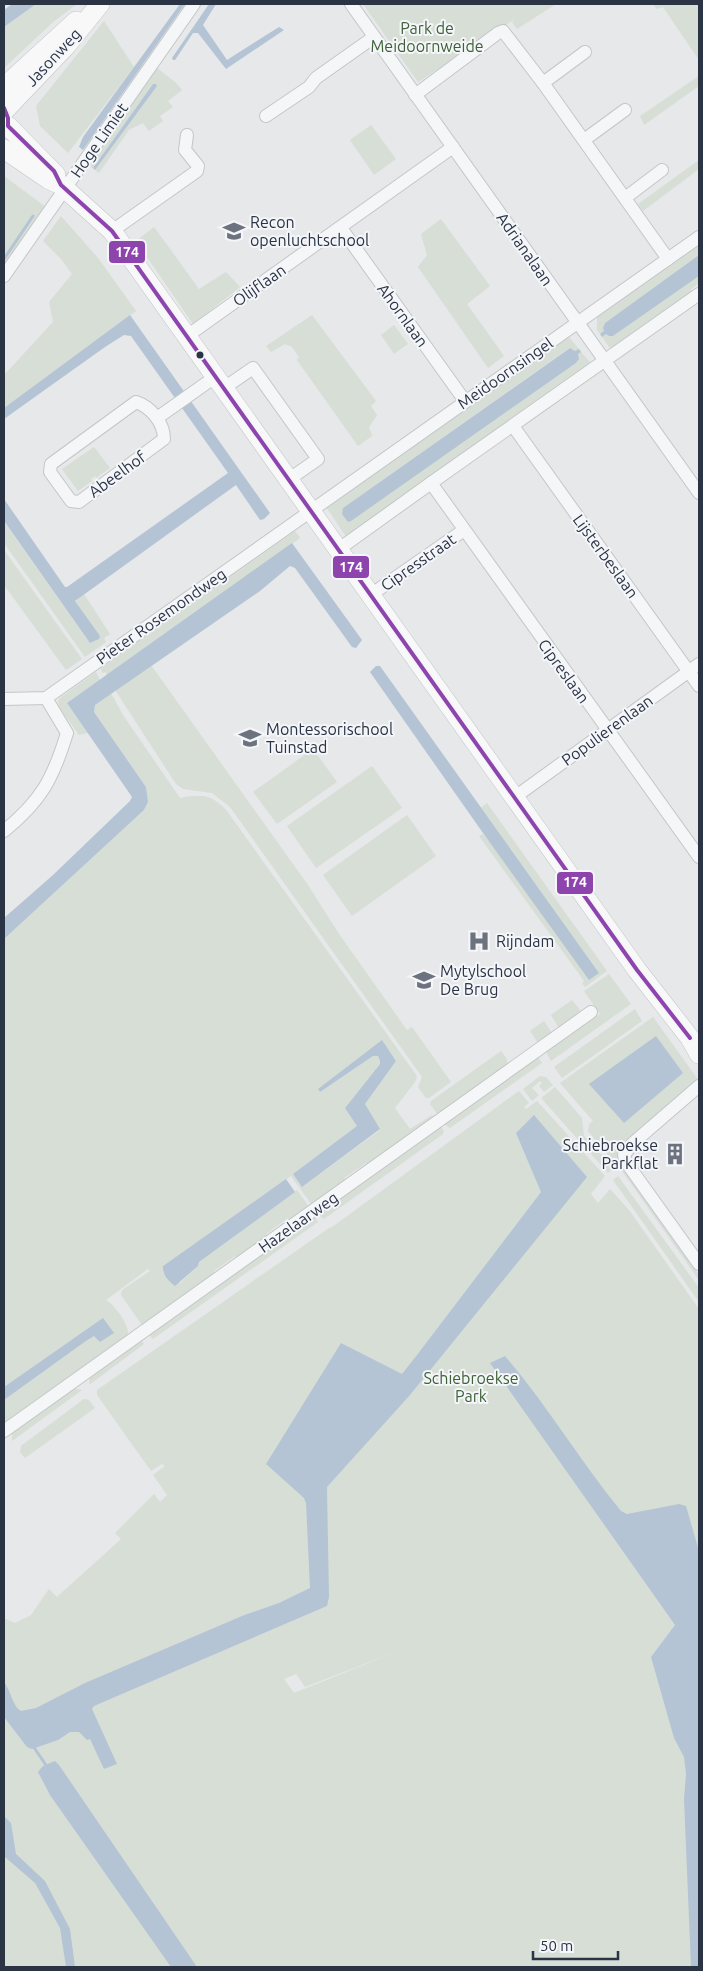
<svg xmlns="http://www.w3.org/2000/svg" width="703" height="1971" font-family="Ubuntu,sans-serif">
	<rect width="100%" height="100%" fill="#e6e8ea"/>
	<g fill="#d6ded6" fill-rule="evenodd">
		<polygon points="36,4 77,4 53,22 4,68 4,27"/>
		<polygon points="363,4 556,4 517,29 512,22 515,19 418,82"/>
		<polygon points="652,4 699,4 699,60 663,7 657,9"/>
		<polygon points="104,21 134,67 68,153 40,126 36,106"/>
		<polygon points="157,68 175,82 182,90 168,101 173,107 160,116 163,121 149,131 143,123 129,130 99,173 95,170 157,86 156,84 153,84 93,168 88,166"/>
		<polygon points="699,76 699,86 644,125 640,116"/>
		<polygon points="371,125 396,159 374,175 350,140"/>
		<polygon points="699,160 699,169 643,211 638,204"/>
		<polygon points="4,176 47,208 4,271"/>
		<polygon points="61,216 98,258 136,311 4,408 4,375 53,322 49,302 72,274 61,259 43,241"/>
		<polygon points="441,219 490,286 467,304 504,356 488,368 418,267 427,255 421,234"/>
		<polygon points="154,227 199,289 226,272 240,287 193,324 136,241"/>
		<polygon points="699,244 699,255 605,323 604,331 600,334 597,330 597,317"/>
		<polygon points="699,276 699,283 691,289 692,293 616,347 610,348 602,337 606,334 609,336 613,336"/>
		<polygon points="312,315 376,401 371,406 377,415 369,427 372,436 358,446 297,360 299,357 292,347 285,344 271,352 266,346"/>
		<polygon points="394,325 408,344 394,354 381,335"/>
		<polygon points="568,336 579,349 575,351 569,348 343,508 348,522 576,363 578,359 578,354 581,352 590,362 589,366 347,538 326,507"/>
		<polygon points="94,447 110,468 96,478 95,476 91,479 92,481 78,491 62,469"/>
		<polygon points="4,522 90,643 99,639 75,602 84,594 110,634 104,638 106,642 85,657 4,543"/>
		<polygon points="295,531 300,538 107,675 105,672 102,673 101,668"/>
		<polygon points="4,550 82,659 66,670 4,585"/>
		<polygon points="151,665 308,885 339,934 407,1030 412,1027 451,1082 429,1098 426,1098 418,1087 422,1077 230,807 212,793 183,789 176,784 115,690"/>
		<polygon points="96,672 100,680 67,703 88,733 79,735 59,707 58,701 61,697"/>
		<path d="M111,693L123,715L180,798C202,794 211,794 227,811L417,1076L415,1082L395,1108L410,1129L432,1115L434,1118L368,1165L366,1163L344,1178L346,1180L312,1205L291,1176L163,1266V1273L180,1283L198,1266L199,1262L297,1190L309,1207L290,1221L288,1218L266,1234L268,1236L237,1258L235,1256L214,1271L215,1274L142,1325L121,1295L122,1290L150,1271L148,1269L106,1300C115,1306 130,1325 128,1336L4,1426V1400L107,1326L103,1319L4,1387V939L144,810L148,802L146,787L94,712L95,705ZM382,1041L396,1061L365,1104L380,1130L302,1187L293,1174L358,1126L345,1108L380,1064L381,1061L378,1056H373L320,1092L318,1089Z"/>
		<polygon points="313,749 337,782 277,824 253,792"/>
		<polygon points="372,766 402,808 316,868 287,826"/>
		<polygon points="487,803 607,971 585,987 582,983 584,981 479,836 483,834 599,973 481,808"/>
		<polygon points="407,815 436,856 352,916 323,875"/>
		<polygon points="609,974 631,1004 551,1061 546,1052 600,1014 584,991"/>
		<polygon points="572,1000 580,1010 580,1013 559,1028 551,1015"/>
		<polygon points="635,1009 642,1021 562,1078 554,1067"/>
		<polygon points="653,1017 699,1081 622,1146 619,1154 620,1162 617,1166 588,1131 589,1124 593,1121 560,1083"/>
		<polygon points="544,1021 552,1033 538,1043 530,1031"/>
		<polygon points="501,1051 507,1059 507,1064 438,1115 430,1104 431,1101"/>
		<polygon points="538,1057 542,1063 450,1128 444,1124"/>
		<polygon points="540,1076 546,1077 553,1085 544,1092 539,1086 542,1083 540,1081 532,1088 539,1095 532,1101 523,1089"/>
		<polygon points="555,1087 582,1118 584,1136 613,1168 608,1173 541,1098"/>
		<path d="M519,1091L529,1103L524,1107L526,1109L537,1101L605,1176L591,1194L598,1203L610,1189L629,1210L699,1309V1967H4V1618L15,1623L31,1615L49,1589L57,1597L121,1539L115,1533L154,1494L160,1502L167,1495L153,1475L165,1466L162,1464L151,1471L97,1395V1390L329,1228L332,1227ZM401,1650L294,1693L284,1679L296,1674L305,1687Z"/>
		<polygon points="441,1127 444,1131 443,1134 324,1219 318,1214"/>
		<polygon points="624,1169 699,1275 699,1280 622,1171"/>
		<polygon points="618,1176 699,1288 699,1302 613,1180"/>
		<polygon points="315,1217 318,1222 153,1339 149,1335"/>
		<polygon points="140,1339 144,1344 89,1385 90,1376"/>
		<polygon points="73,1388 82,1390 12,1441 12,1432"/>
		<polygon points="84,1399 89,1400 95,1408 25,1458 20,1452 21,1446"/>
	</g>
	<g fill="#b4c4d5">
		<polygon points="12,4 36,4 4,27 4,10"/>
		<polygon points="180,4 185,4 83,150 79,147 83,137"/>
		<polygon points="209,4 216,4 203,25 227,60 279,27 284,30 226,69 198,33 193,33 175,60 173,60 172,58"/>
		<polygon points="153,84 156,84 157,86 95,170 93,168"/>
		<polygon points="699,255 699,276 613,336 609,336 606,334 602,337 600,334 604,331 603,328 605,323"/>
		<polygon points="130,315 270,513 264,519 260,520 236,485 75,601 100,636 99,639 90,643 4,521 4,499 65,587 67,587 228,473 131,336 124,335 105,347 4,419 4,408"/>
		<polygon points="570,348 575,351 579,349 581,352 578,354 579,359 576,363 351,521 348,522 342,514 343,508"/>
		<polygon points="292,543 362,640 356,648 352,647 295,568 290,566 260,591 95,705 94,712 146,787 148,802 144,810 4,939 4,918 53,875 130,801 132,797 67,703"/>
		<polygon points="376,666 380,666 599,973 589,980 483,833 370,672"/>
		<polygon points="656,1036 683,1073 624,1123 589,1084"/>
		<polygon points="382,1040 396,1061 365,1104 380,1129 302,1187 293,1174 357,1126 345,1108 380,1064 380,1061 378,1056 373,1056 320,1092 318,1089"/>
		<path d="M534,1115L587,1177L410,1395L327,1487L329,1597L327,1606L94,1706L92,1709L117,1764L104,1769L90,1739L87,1740L79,1732H70L58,1740L32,1749L27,1747L4,1717V1682C11,1691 13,1707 21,1711L36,1708L85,1683L242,1616L279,1603L310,1588L306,1503L304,1498L266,1464L341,1343L402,1374L417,1355L541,1192L516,1133Z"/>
		<path d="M286,1179L295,1192L199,1262L198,1266L175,1286C169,1281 162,1275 163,1266Z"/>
		<polygon points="103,1318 114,1333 100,1342 94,1336 86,1341 4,1400 4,1387"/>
		<path d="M505,1356C547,1405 580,1461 621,1511L627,1514L679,1504L686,1506L699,1551V1967H691L684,1799L686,1774L684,1757L674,1738L651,1657L675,1625L490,1363Z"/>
		<polygon points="55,1761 59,1765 197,1967 171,1967 50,1795 38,1772 43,1766"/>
		<polygon points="4,1816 11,1823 16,1854 45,1881 70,1929 75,1967 66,1967 60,1928 35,1883 5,1857"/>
	</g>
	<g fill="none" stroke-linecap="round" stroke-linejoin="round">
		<g stroke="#b4c4d5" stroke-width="3">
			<polyline points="4,259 33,216"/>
			<polyline points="33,1746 48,1768"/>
		</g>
		<g stroke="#c4c6c8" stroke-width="14">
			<g id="street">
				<polyline points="351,4 699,493"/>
				<polyline points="543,83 585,52"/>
				<polyline points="415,95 498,33 503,31 543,83 668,259"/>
				<polyline points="266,116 309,87 316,78 374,37"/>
				<polyline points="584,140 625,110"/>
				<polyline points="625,198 662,170"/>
				<polyline points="341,228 465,401"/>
				<polyline points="112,231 197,171 198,166 185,150 187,135"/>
				<polyline points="4,276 194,4"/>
				<polyline points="187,336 453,147"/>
				<polyline points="224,388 253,368 318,459 288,480"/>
				<path d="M136,402C151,407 164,423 164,439L79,502L71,501L50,472L51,464Z"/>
				<polyline points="157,418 215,377"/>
				<polyline points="513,426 699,686"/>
				<polyline points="431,483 699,857"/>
				<polyline points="339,549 431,483 699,294"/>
				<polyline points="372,594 464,530"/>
				<polyline points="4,699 46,698 699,237"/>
				<polyline points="515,797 699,664"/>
				<path d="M4,831C41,801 53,779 67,733L46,698"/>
				<polyline points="699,1086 633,1143 624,1155 626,1162 699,1264"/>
				<polyline points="4,1431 591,1012"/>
			</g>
		</g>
		<g stroke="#c4c6c8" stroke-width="20">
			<g id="secondary">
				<polyline points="4,87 76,21"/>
				<polyline points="5,110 66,46 100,4"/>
				<polyline points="8,126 56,175"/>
				<polyline points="4,149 48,179 61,185 112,231 637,970 690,1038 699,1054"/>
			</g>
		</g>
		<use href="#street" stroke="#f5f6f7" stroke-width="12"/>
		<use href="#secondary" stroke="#f8f8f8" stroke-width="19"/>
		<g stroke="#f4f6f9" stroke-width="8">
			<polyline id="bus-1" points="4,108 8,118 8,126 54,171 61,185 112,231 637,970 690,1038"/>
		</g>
		<use href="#bus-1" stroke="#8e44ad" stroke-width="4"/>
	</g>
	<defs>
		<g id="school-bare" transform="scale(1.725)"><path d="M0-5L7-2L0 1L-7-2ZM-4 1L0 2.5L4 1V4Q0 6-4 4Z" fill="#6c737f" stroke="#f4f6f9" stroke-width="2.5" paint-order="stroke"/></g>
		<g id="hospital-bare" transform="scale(1.725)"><path d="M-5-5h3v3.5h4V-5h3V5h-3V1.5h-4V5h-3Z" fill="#6c737f" stroke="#f4f6f9" stroke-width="2.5" paint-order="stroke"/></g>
		<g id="building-bare" transform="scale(1.725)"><path d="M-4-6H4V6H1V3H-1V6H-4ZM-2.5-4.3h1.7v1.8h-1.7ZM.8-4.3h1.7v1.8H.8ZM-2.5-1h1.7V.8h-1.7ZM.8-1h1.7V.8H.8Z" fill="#6c737f" stroke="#f4f6f9" stroke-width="2.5" paint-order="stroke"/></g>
	</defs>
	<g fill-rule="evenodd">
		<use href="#school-bare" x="234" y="231"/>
		<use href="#school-bare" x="250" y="738"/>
		<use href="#hospital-bare" x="479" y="941"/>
		<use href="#school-bare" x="424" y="980"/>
		<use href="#building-bare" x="675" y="1154"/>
	</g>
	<circle fill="#2b3445" stroke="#f4f6f9" stroke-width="2" cx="200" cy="355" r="4.5"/>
	<g text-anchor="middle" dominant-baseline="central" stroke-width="4" stroke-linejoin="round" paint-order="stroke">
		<g font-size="16" fill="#3f6138" stroke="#f4f6f9">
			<text x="427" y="28">Park de<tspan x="427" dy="18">Meidoornweide</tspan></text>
			<text x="471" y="1378">Schiebroekse<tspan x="471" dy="18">Park</tspan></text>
		</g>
		<g font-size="16" fill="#2b3445" stroke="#f4f6f9">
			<text transform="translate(53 57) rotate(-47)">Jasonweg</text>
			<text transform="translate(99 140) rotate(-55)">Hoge Limiet</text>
			<text transform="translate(525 249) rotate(55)">Adrianalaan</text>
			<text transform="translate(259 285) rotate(-35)">Olijflaan</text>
			<text transform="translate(403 315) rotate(54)">Ahornlaan</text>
			<text transform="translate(505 373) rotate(-35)">Meidoornsingel</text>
			<text transform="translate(117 474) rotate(-36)">Abeelhof</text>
			<text transform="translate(606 556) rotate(54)">Lijsterbeslaan</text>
			<text transform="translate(418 562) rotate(-35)">Cipresstraat</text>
			<text transform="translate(161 616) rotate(-35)">Pieter Rosemondweg</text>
			<text transform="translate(564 671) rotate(54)">Cipreslaan</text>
			<text transform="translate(607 730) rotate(-36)">Populierenlaan</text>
			<text transform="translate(298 1222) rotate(-35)">Hazelaarweg</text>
		</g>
		<g font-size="16" fill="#2b3445" stroke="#f4f6f9" text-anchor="start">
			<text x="250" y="222">Recon<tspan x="250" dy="18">openluchtschool</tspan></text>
			<text x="266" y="729">Montessorischool<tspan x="266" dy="18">Tuinstad</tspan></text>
			<text x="496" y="941">Rijndam</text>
			<text x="440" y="971">Mytylschool<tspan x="440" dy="18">De Brug</tspan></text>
			<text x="658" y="1145" text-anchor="end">Schiebroekse<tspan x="658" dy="18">Parkflat</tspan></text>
		</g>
	</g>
	<g stroke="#f4f6f9" stroke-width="2">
		<rect x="108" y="240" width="38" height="24" rx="5" fill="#8e44ad"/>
		<rect x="332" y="555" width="38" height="24" rx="5" fill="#8e44ad"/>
		<rect x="556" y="871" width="38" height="24" rx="5" fill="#8e44ad"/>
	</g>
	<g font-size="14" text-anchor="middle" font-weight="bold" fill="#fff">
		<text x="127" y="257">174</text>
		<text x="351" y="572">174</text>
		<text x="575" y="887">174</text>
	</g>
	<rect width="703" height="1971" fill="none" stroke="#2b3445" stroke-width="10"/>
	<path d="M533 1951v8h85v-8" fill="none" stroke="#2b3445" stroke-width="2.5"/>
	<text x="540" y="1951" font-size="15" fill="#2b3445" stroke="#f4f6f9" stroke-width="4" paint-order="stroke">50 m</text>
</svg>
